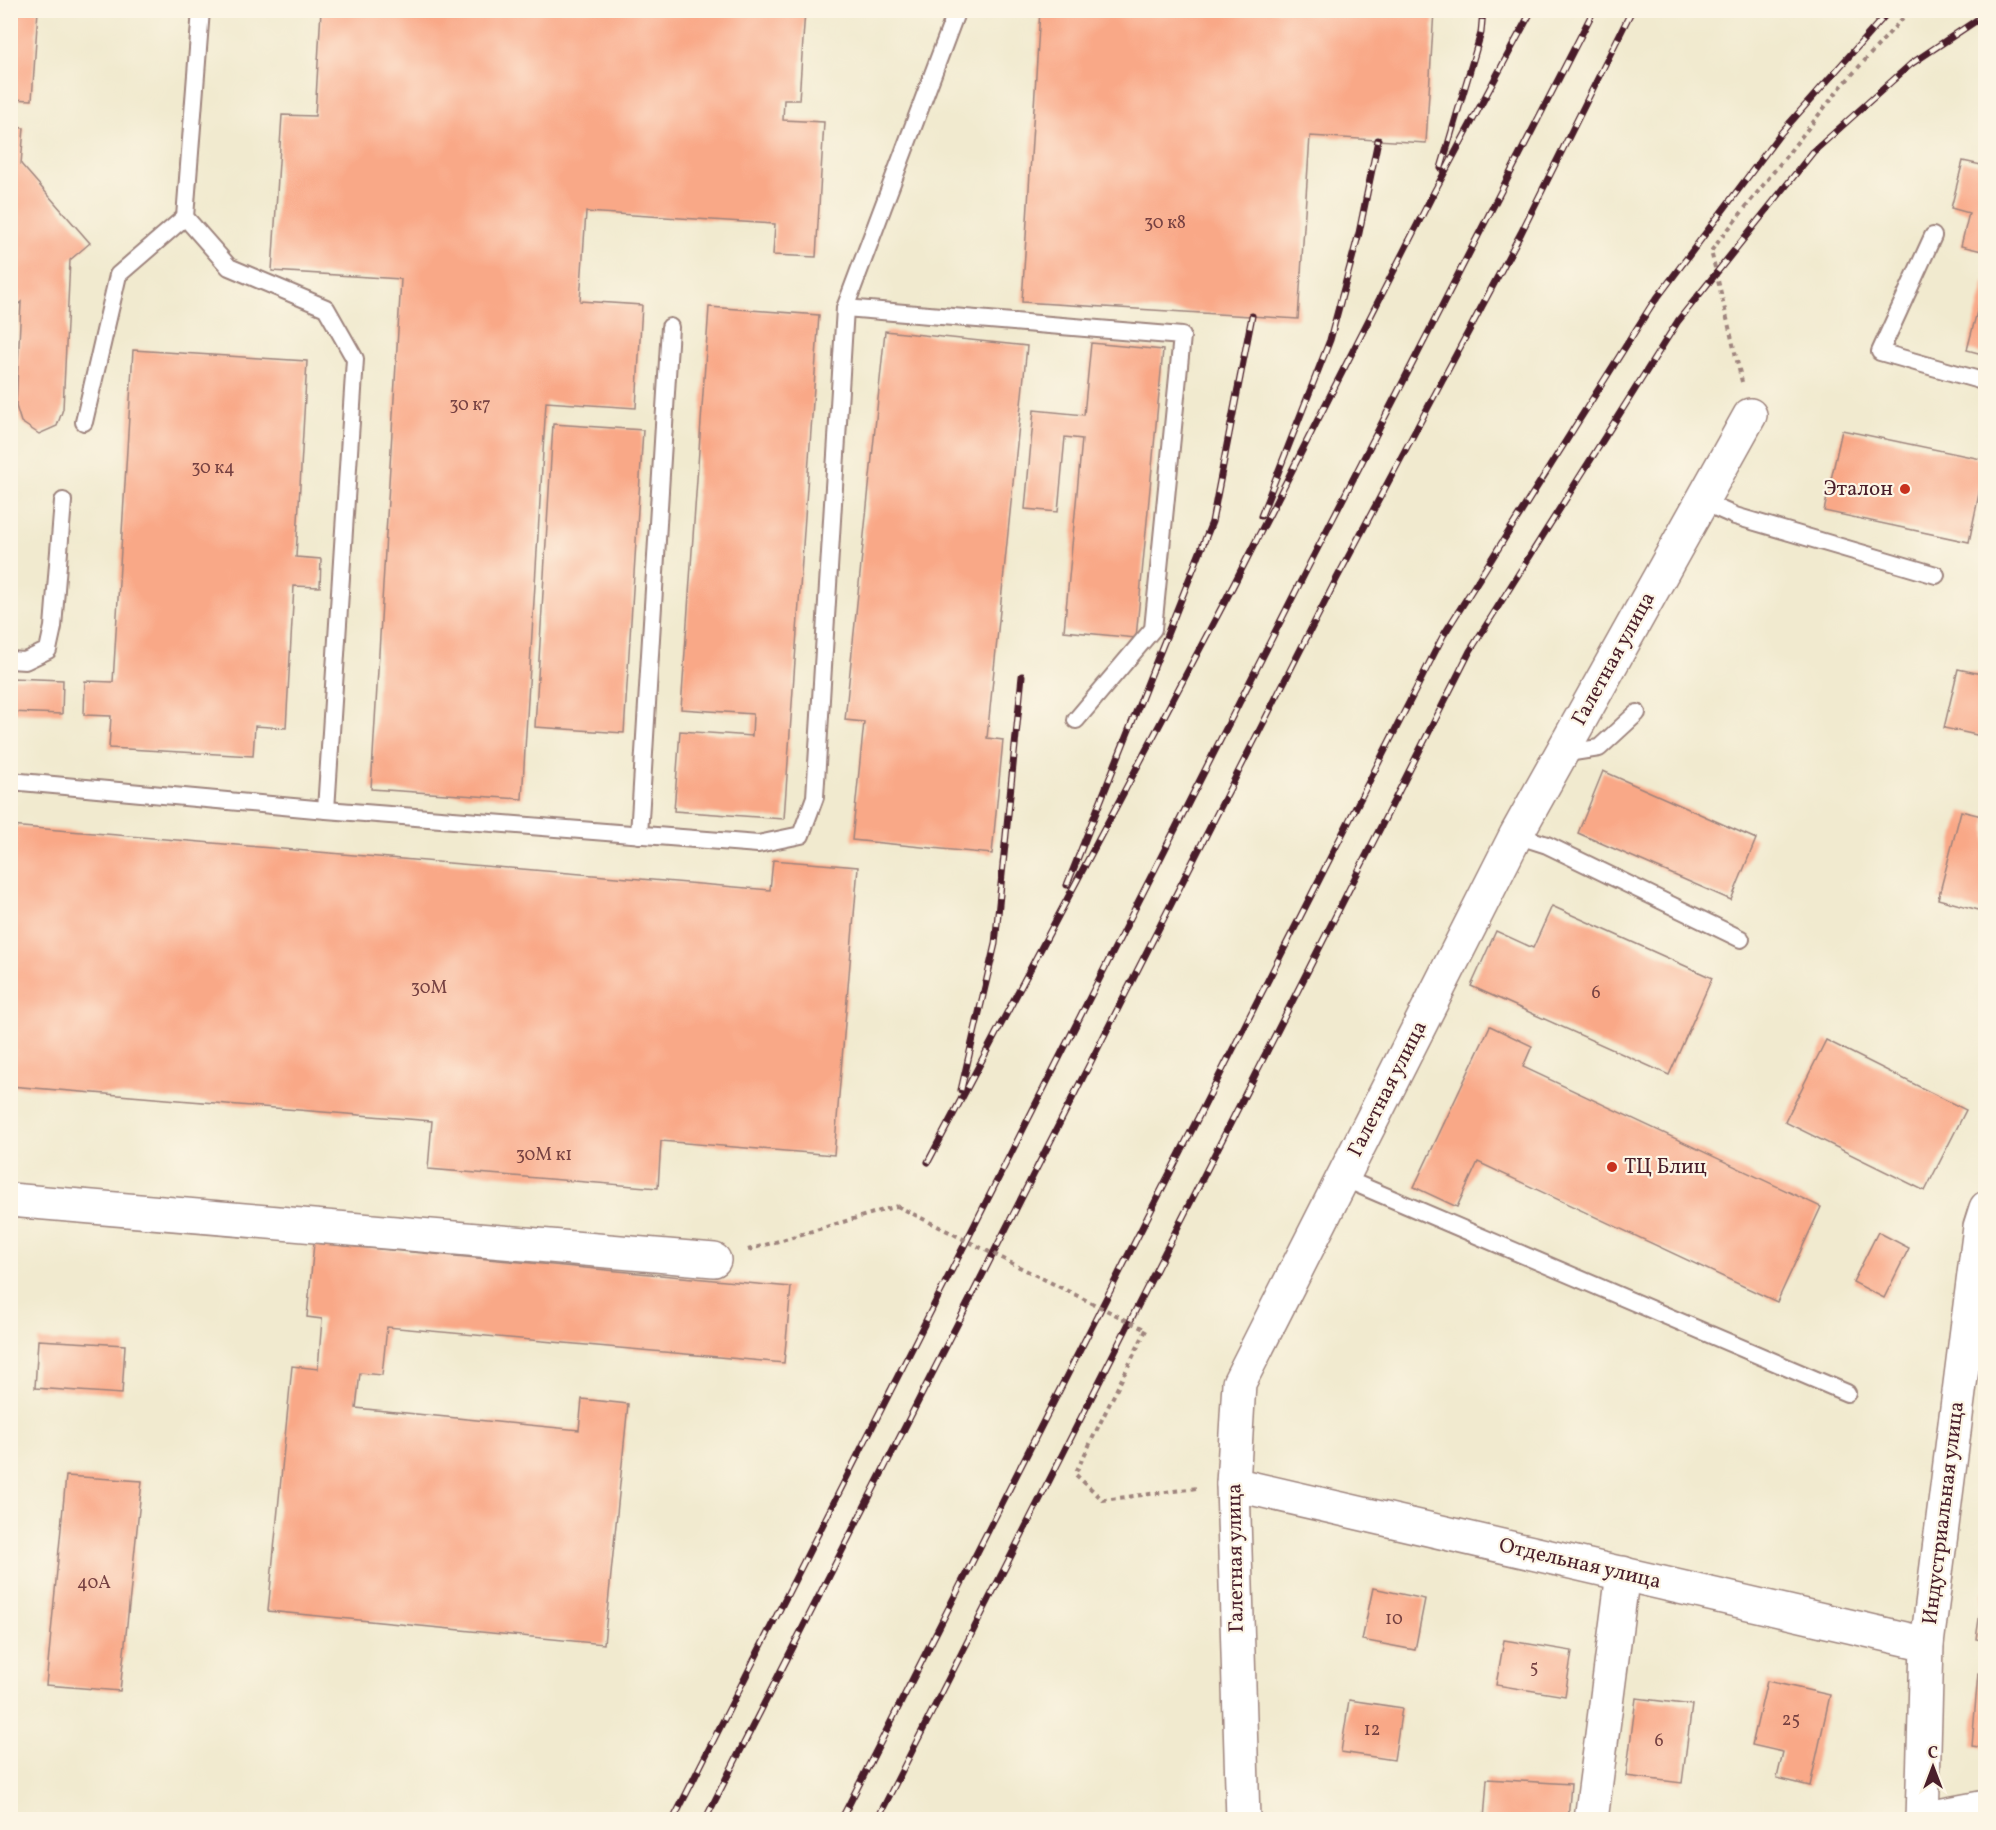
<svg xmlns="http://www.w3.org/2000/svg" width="1996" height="1830" font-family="Vollkorn,serif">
	<rect width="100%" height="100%" fill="#fcf5e5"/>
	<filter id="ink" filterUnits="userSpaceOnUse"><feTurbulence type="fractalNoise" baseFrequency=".0167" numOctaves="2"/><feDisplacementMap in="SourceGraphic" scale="12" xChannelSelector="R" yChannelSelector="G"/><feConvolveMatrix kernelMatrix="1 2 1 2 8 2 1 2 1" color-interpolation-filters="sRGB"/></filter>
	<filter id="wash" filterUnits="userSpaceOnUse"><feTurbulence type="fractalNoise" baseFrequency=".008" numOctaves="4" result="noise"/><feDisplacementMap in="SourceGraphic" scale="24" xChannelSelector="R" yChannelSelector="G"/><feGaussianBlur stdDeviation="1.35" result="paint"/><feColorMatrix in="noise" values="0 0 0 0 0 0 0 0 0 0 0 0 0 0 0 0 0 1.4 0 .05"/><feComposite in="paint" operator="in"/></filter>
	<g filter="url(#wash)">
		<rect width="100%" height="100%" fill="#f1eacf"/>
		<g id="blocks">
			<g fill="#f9a887">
				<polygon points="10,10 38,10 32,100 10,99"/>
				<polygon points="321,10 805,10 799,100 784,100 783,120 824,122 816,257 773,255 775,224 586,212 580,301 642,305 636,408 546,402 522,799 371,789 401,279 272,271 282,115 315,116"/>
				<polygon points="1040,10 1434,10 1426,143 1310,136 1298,319 1022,302"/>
				<polygon points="10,127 24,128 21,164 90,243 70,260 63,409 57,426 39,434 21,422 16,406 21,302 10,311"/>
				<polygon points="1963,161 1986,166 1986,252 1961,246 1969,213 1951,208"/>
				<polygon points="1985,281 1986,281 1986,355 1967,350"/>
				<polygon points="709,307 819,315 784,819 674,811 680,731 752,736 753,714 681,709"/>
				<polygon points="885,331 1027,346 987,738 1003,740 992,854 852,840 864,722 845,720"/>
				<polygon points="1091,343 1163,350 1136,638 1064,631 1082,439 1065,437 1058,512 1025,509 1034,410 1084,415"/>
				<polygon points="133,350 307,361 296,557 321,559 320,587 294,586 286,728 255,726 253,756 109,748 111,716 84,715 85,681 113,682"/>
				<polygon points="553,424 643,430 624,733 535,727"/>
				<polygon points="1842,430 1986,460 1969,542 1824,511"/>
				<polygon points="1958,669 1986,675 1986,737 1944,728"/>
				<polygon points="10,678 63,680 62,714 10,712"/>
				<polygon points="1603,771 1756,839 1731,900 1578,833"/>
				<polygon points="1961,811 1986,817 1986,912 1938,899"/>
				<polygon points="10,826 770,890 773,860 858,867 834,1155 661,1141 658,1188 428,1169 432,1121 10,1086"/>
				<polygon points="1552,906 1712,978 1669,1075 1471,986 1496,931 1533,948"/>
				<polygon points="1490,1026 1532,1046 1523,1067 1821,1207 1777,1302 1478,1162 1457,1207 1414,1187"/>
				<polygon points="1826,1040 1966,1110 1925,1191 1785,1122"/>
				<polygon points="1878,1232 1909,1248 1884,1298 1853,1282"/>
				<polygon points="314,1243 791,1287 784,1363 387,1327 382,1375 360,1373 356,1408 579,1430 582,1399 628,1404 604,1644 268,1611 292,1366 318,1369 322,1319 307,1317"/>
				<polygon points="38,1340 125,1345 122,1394 35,1388"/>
				<polygon points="66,1476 142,1481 120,1691 46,1685"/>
				<polygon points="1373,1588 1425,1599 1415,1650 1362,1640"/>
				<polygon points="1983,1592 1986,1592 1986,1641 1976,1639"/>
				<polygon points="1504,1640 1572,1651 1565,1696 1496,1685"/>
				<polygon points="1978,1673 1986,1673 1986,1748 1972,1746"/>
				<polygon points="1767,1681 1830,1695 1810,1786 1777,1778 1783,1752 1752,1745"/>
				<polygon points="1636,1698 1692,1705 1682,1783 1626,1776"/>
				<polygon points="1349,1700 1402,1708 1394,1760 1341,1752"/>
				<polygon points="1487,1779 1571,1784 1568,1820 1484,1820"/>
			</g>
		</g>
	</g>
	<g filter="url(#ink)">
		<use href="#blocks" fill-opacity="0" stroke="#9e847d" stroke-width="1.5"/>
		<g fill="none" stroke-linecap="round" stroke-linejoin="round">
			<g stroke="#9e847d" stroke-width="20">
				<g id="lane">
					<polyline points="201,10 185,217 229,267 326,308 355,359 326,810"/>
					<polyline points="1933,236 1880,352 1986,382"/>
					<polyline points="845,308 1182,336 1153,629 1076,720"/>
					<polyline points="84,422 118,275 185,217"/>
					<polyline points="1701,501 1735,516 1936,575"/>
					<polyline points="10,660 25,661 48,650 53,627 63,501"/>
					<polyline points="1561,754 1599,748 1637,713"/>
					<polyline points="10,781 326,810 758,844 801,835 815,797 845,308 957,10"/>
					<polyline points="639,835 670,327"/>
					<polyline points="1516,835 1547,845 1741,939"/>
					<polyline points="1343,1178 1847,1393"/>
				</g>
			</g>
			<g stroke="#9e847d" stroke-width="36">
				<g id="street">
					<polyline points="10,1200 714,1260"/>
					<polyline points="1233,1484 1927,1644"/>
					<polyline points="1922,1819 1986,1807"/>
					<polyline points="1243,1820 1233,1484 1239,1383 1516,835 1750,415"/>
					<polyline points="1591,1820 1623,1573"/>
					<polyline points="1922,1820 1927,1644 1980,1227 1986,1208"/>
				</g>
			</g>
			<g stroke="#9e847d" stroke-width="4" stroke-dasharray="4.5 4.5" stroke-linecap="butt">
				<polyline points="1742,382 1711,251 1840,88 1910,10"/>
				<polyline points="748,1250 897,1206"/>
				<polyline points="1146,1330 1075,1474 1103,1500 1197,1488"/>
			</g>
			<use href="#lane" stroke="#fff" stroke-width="16"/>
			<use href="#street" stroke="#fff" stroke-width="33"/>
			<g stroke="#4a1f2b" stroke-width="7">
				<g id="rail">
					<polyline points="1441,168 1481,33 1483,10"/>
					<polyline points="1261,516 1330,340 1359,233 1378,140"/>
					<polyline points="1067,885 1212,522 1252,316"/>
					<polyline points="961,1090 995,944 1022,676"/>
					<polyline points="928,1162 1233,586 1433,194 1532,10"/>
					<polyline points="673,1820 1310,563 1594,10"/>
					<polyline points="705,1820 1337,578 1521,233 1632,10"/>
					<polyline points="841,1820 1443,636 1651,306 1780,134 1890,10"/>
					<polyline points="877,1820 1470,651 1678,321 1813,152 1911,64 1986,14"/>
				</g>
			</g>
			<use href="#rail" stroke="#fcf5e5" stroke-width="4.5" stroke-dasharray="14" stroke-linecap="butt"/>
			<polyline stroke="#9e847d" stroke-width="4" stroke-dasharray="4.5 4.5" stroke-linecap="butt" points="897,1206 1146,1330"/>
		</g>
	</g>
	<g fill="#c8321e" stroke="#fcf5e5" stroke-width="2">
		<circle cx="1905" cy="489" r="6"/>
		<circle cx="1612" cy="1167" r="6"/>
	</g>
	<g text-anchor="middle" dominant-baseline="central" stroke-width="4.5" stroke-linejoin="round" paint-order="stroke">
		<g font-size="18" fill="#764142">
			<text x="1165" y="223">30 к8</text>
			<text x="470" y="405">30 к7</text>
			<text x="213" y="468">30 к4</text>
			<text x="429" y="988">30М</text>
			<text x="1596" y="993">6</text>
			<text x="544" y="1155">30М к1</text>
			<text x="94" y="1583">40А</text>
			<text x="1394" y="1619">10</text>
			<text x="1534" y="1668">5</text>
			<text x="1791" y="1720">25</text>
			<text x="1372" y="1730">12</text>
			<text x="1659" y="1741">6</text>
		</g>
		<g font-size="21" fill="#4a1f2b" stroke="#fcf5e5" text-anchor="end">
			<text x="1893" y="489">Эталон</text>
			<text x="1624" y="1167" text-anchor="start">ТЦ Блиц</text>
		</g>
		<g font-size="21" fill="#4a1f2b" stroke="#fcf5e5">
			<text transform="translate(1614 659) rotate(-61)">Галетная улица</text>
			<text transform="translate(1388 1089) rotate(-63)">Галетная улица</text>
			<text transform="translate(1944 1513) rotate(-83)">Индустриальная улица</text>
			<text transform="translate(1236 1558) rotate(-91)">Галетная улица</text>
			<text transform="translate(1580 1564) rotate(13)">Отдельная улица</text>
		</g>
	</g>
	<rect width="1996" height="1830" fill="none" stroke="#fcf5e5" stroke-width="36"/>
	<g transform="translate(1933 1767)" stroke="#fcf5e5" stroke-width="4.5" paint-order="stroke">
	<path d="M0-4.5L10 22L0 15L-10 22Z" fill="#4a1f2b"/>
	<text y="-9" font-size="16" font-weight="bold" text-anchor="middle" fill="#4a1f2b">С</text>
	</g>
</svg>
